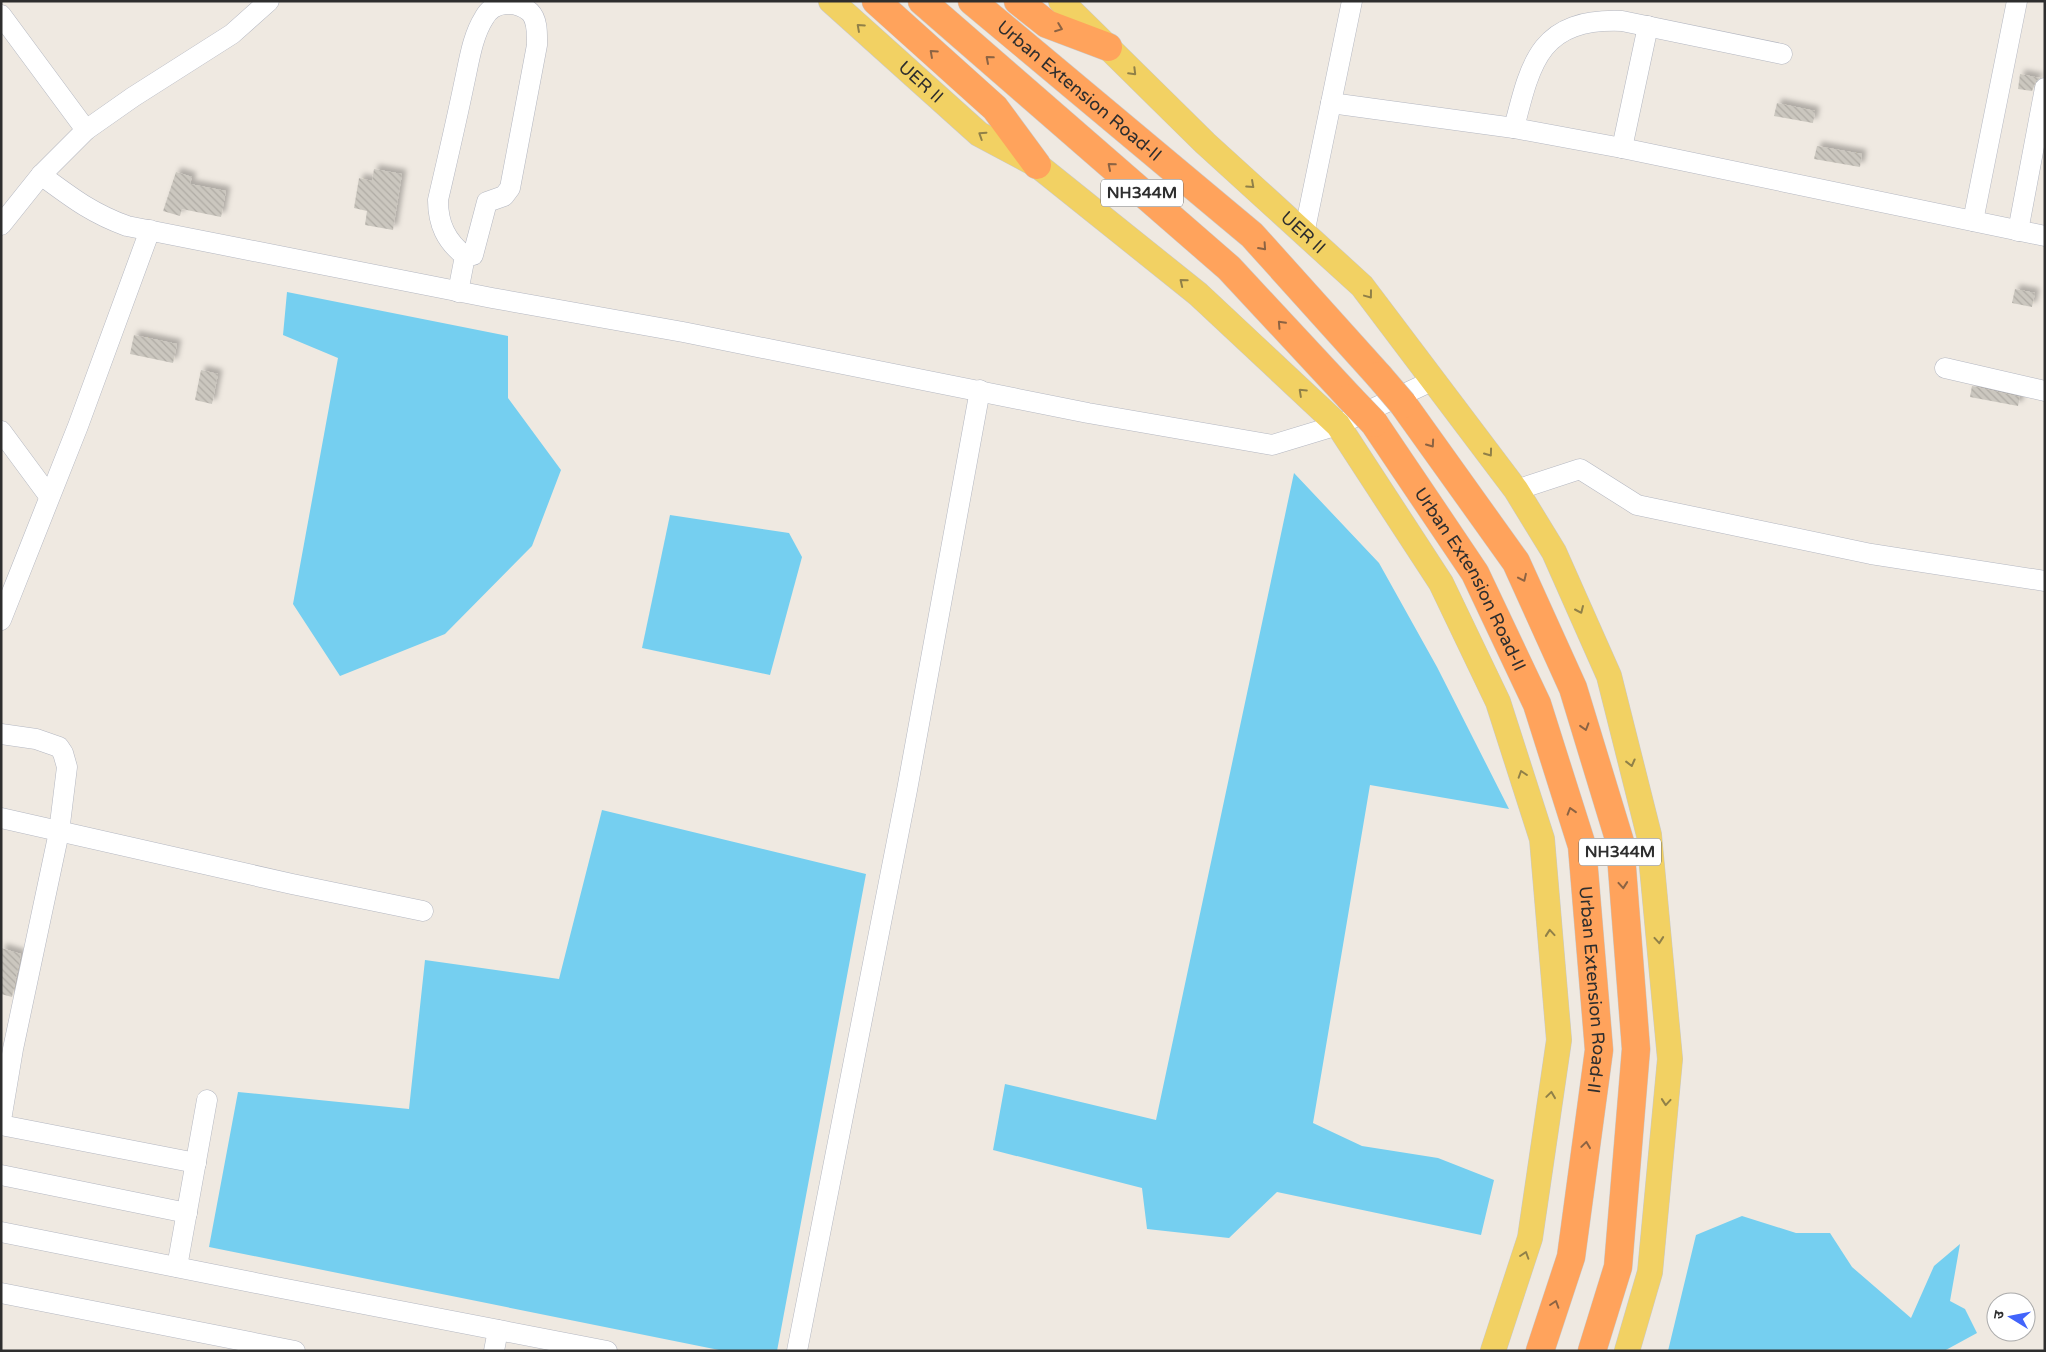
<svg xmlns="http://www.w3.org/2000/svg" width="2046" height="1352" font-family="'Varela Round','Noto Sans Devanagari',sans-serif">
	<defs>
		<pattern id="building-back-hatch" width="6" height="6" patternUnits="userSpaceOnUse" patternTransform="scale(1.25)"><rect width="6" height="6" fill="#cbc7bf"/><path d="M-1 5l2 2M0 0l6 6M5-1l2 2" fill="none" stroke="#afaba4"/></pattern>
		<filter id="shadow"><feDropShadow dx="4.5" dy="-4.5" stdDeviation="2.5" flood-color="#0004"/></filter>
	</defs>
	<rect width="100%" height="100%" fill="#efe9e1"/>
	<g fill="#75cff0">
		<polygon points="287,292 508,336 508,398 561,470 532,546 445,634 340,676 293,604 338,358 283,335"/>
		<polygon points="1294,473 1379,563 1437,667 1509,809 1370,785 1313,1123 1362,1146 1438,1158 1494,1180 1481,1235 1277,1192 1229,1238 1147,1229 1142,1188 993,1150 1005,1084 1156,1120"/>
		<polygon points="670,515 789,533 802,557 770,675 642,648"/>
		<polygon points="602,810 866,874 777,1351 724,1351 209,1247 238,1092 409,1109 425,960 559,979"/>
		<polygon points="1742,1216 1796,1233 1830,1233 1852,1267 1911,1318 1934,1266 1960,1244 1950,1301 1965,1309 1977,1333 1944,1351 1668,1351 1696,1235"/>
	</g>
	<g fill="url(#building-back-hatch)" filter="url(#shadow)">
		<polygon points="2020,74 2040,78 2036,81 2032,91 2018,89"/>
		<polygon points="1777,103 1815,111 1813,123 1774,116"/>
		<polygon points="1817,146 1862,154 1860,167 1814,159"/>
		<polygon points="374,169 402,174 393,230 365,225 367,211 354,208 359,178 372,181"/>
		<polygon points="176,172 192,177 190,184 226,191 221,217 182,209 180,216 163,211"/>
		<polygon points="2015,289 2035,293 2032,307 2012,303"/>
		<polygon points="134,335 177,344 173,363 130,354"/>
		<polygon points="201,370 218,374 212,404 195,400"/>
		<polygon points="1972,386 2020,397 2018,406 1970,397"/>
		<polygon points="1,948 21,954 12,997 1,994"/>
	</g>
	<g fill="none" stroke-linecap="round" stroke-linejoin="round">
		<g stroke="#b4b7c1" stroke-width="21">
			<g id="minor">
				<polyline points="1,15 86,130"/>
				<polyline points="1331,103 1514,128 1622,148 2045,236"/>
				<path d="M1514,128C1531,60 1541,18 1622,21L1782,54"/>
				<polyline points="1622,148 1648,26"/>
				<path d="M41,175C71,197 91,213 127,226L492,298L683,332L1088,413L1272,445L1338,425L1434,380"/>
				<polyline points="1973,221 2017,1"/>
				<polyline points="1,225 41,175 86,130 133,97 232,34 269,1"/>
				<polyline points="2018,231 2045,88"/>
				<polyline points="1304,234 1352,1"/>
				<path d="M458,292L465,256C446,241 438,224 438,200C447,161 456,123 464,84C469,62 472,37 484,18C493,1 516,0 530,12C538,20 537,34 537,45L510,188L504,196L487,202L473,255L465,256"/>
				<polyline points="1945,368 2045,391"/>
				<polyline points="1,431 49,496"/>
				<polyline points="1516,490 1580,469 1637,505 1871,554 2045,581"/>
				<polyline points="1,620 78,426 150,230"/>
				<polyline points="1,734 36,739 59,747 63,753 67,767 59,832 13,1049 1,1120"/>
				<polyline points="1,818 292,884 423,911"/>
				<polyline points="1,1125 196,1163"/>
				<polyline points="1,1175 187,1213"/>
				<polyline points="1,1232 281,1288 607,1351"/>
				<polyline points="177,1267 207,1100"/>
				<polyline points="1,1293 295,1351"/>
				<polyline points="494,1351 498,1330"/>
				<polyline points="797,1351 907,790 980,390"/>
			</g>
		</g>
		<g stroke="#c9c9c9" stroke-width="26">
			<g id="major">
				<path id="s1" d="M831,1L979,134L1037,165L1198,294L1338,425L1441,583L1498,702L1542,839L1559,1040L1530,1238L1493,1351"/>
				<path id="s2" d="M1061,1L1205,143L1362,286L1516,490L1554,552L1609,676L1649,835L1670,1059L1650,1272L1627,1351"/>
			</g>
		</g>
		<g stroke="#c9c9c9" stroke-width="29">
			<g id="highway">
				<polyline points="876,1 995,108 1037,165"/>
				<polyline points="922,1 1229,268 1350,398"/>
				<path id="s3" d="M972,1L1252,235L1379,376"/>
				<polyline points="1018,1 1047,24 1108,47"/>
				<polyline points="1403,404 1516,562 1573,688 1620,842 1636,1049 1618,1267 1592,1351"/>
				<path id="s4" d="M1374,423L1475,573L1537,704L1582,846L1599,1050L1571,1257L1540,1351"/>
			</g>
		</g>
		<use href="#minor" stroke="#fff" stroke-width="20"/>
		<use href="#major" stroke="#f2d163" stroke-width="25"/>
		<use href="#highway" stroke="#ffa35c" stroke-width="28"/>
		<g stroke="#c9c9c9" stroke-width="29" stroke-linecap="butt">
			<g id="highway-bridge">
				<polyline points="1379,376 1403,404"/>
				<polyline points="1350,398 1374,423"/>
			</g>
		</g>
		<use href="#highway-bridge" stroke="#ffa35c" stroke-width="28"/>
	</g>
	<defs><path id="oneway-chevron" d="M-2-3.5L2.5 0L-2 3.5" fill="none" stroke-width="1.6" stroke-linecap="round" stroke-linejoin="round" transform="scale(1.25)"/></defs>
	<g stroke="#908048">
		<use href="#oneway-chevron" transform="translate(860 27) rotate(-138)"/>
		<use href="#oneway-chevron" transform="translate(1133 72) rotate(45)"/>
		<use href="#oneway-chevron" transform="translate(982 135) rotate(-147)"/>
		<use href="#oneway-chevron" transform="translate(1251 185) rotate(42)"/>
		<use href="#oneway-chevron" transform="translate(1183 282) rotate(-141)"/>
		<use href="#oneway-chevron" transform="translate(1369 295) rotate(53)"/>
		<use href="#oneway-chevron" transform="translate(1302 392) rotate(-137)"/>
		<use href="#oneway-chevron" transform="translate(1489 453) rotate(54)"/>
		<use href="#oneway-chevron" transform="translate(1580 610) rotate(66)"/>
		<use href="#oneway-chevron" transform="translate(1631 763) rotate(76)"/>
		<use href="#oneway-chevron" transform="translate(1522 774) rotate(-108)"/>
		<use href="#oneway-chevron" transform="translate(1550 933) rotate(-95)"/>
		<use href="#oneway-chevron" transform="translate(1659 940) rotate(85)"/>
		<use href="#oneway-chevron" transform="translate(1551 1095) rotate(-82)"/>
		<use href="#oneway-chevron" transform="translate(1666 1102) rotate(95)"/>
		<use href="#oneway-chevron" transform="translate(1525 1255) rotate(-72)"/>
	</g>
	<g stroke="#8c6343">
		<use href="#oneway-chevron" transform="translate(1059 28) rotate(21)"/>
		<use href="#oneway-chevron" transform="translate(933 53) rotate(-138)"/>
		<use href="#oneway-chevron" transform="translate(989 59) rotate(-139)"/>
		<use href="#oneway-chevron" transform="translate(1111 166) rotate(-139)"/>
		<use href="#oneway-chevron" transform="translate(1263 247) rotate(48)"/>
		<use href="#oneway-chevron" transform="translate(1281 324) rotate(-133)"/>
		<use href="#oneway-chevron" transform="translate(1431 444) rotate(55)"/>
		<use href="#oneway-chevron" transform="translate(1523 578) rotate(65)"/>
		<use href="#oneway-chevron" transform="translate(1585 727) rotate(73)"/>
		<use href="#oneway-chevron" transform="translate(1571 811) rotate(-107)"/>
		<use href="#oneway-chevron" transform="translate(1623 885) rotate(85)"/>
		<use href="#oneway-chevron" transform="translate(1586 1145) rotate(-82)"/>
		<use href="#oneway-chevron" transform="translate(1555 1304) rotate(-72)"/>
	</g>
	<g text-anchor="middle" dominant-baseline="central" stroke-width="4" stroke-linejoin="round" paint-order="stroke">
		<g fill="#fff" stroke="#6d6d6d" stroke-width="1">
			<rect x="1101" y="179.5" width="82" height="27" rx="4"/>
			<rect x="1579" y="838.5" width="82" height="27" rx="4"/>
		</g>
		<g font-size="16" font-weight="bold" fill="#2e2e2e">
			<text x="1142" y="193">NH344M</text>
			<text x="1620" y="852">NH344M</text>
		</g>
		<g font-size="18" fill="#2e2e2e" stroke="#fff">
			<text stroke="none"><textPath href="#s1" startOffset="121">UER II</textPath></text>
			<text stroke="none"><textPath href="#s3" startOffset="140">Urban Extension Road-II</textPath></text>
			<text stroke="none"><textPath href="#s2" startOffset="335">UER II</textPath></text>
			<text stroke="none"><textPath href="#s4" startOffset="184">Urban Extension Road-II</textPath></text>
			<text stroke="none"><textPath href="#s4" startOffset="619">Urban Extension Road-II</textPath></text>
		</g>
	</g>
	<rect width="2046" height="1352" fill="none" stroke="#2e2e2e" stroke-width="5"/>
	<g transform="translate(2011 1317) rotate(280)"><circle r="24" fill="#ffffff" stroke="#ababab"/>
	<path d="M0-4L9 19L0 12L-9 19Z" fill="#4264fb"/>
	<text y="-8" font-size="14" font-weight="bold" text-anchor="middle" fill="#2e2e2e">उ</text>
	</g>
</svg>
